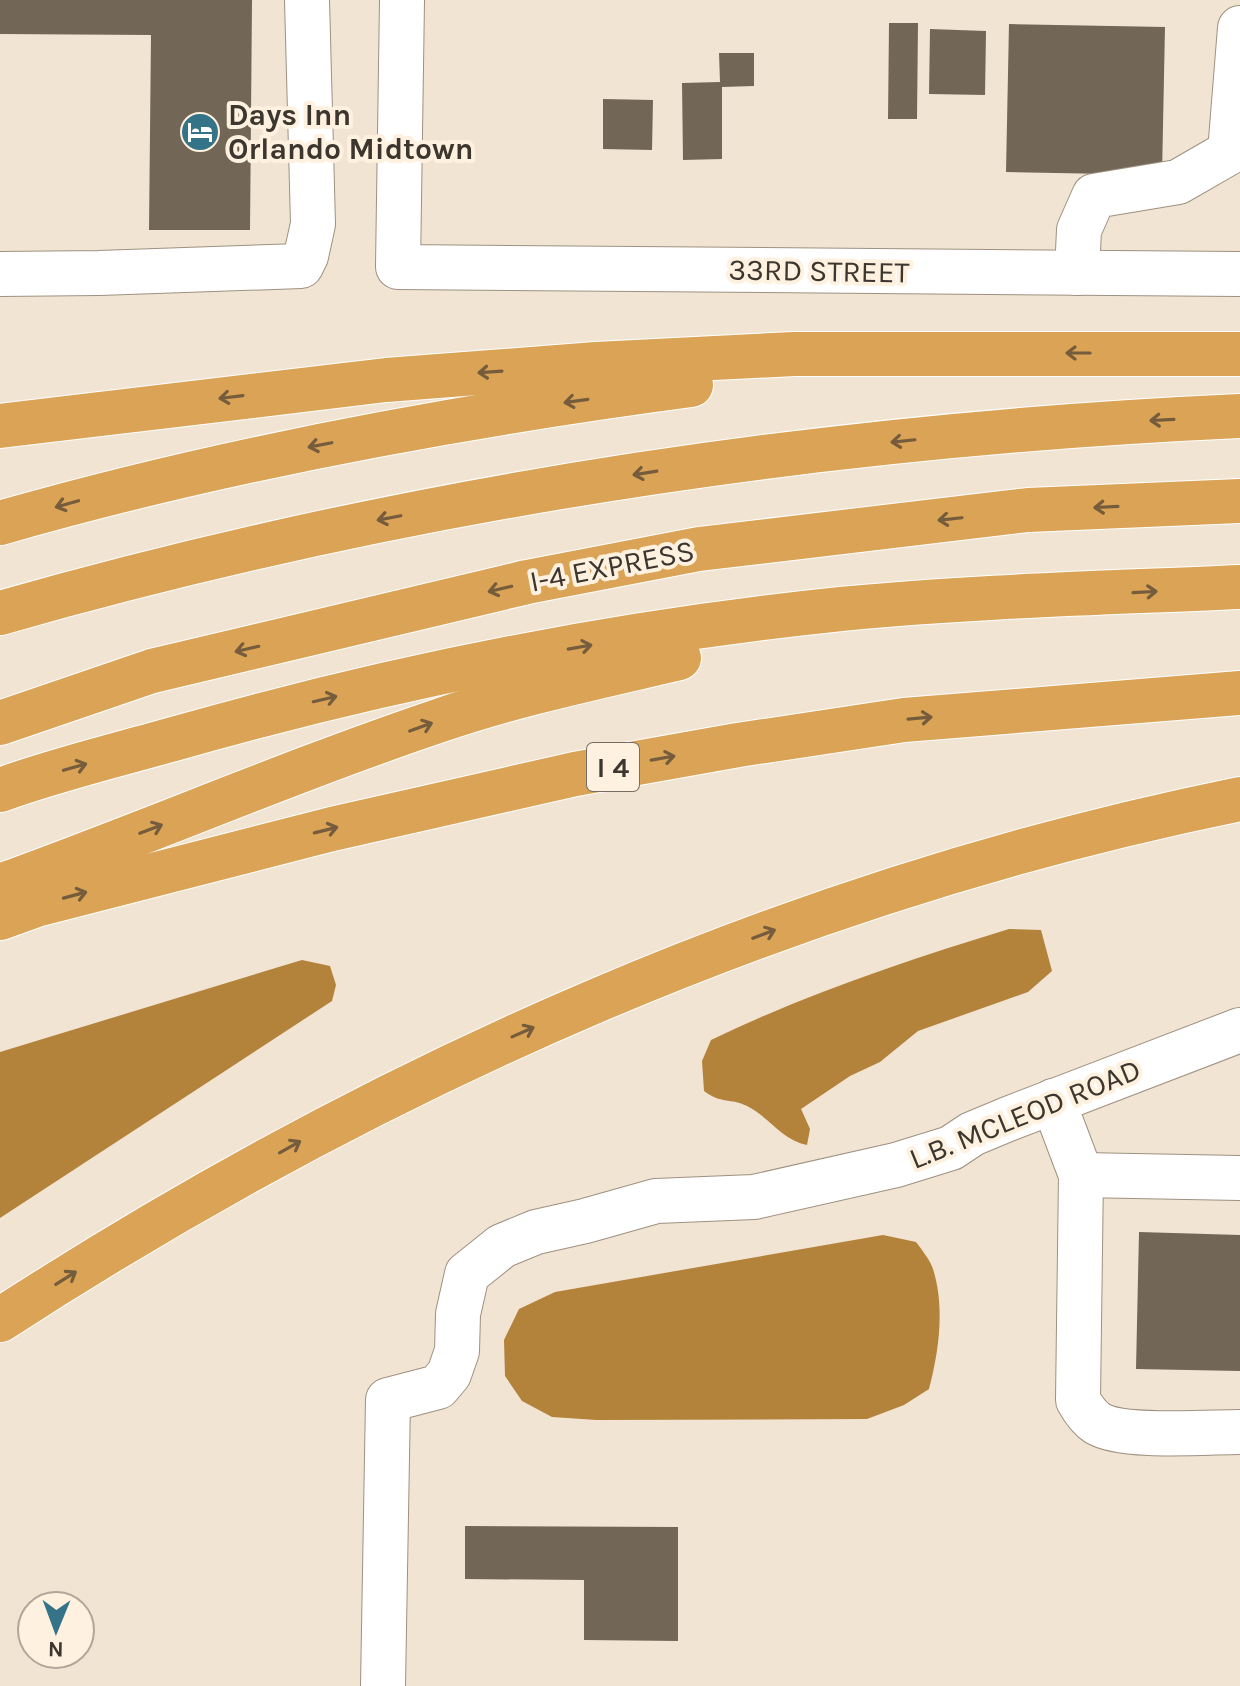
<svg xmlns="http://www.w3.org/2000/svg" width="1240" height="1686" font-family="Karla,sans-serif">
	<rect width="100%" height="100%" fill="#f2e4d2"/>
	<g fill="#b3823b">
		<path d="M1009,929L1041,930L1052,971L1028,992L918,1031L880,1062L850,1076L801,1109L810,1129L807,1145C782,1140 769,1117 747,1106C731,1098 721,1104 704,1091L702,1061L711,1040C806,994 908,960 1009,929Z"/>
		<polygon points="302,960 330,966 336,985 332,1001 0,1218 0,1052"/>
		<path d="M883,1235L916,1242C922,1250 930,1260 933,1269C945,1307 939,1351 929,1389L904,1405L867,1419L597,1420L552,1417L522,1401L505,1376L504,1340L519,1309L555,1292Z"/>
	</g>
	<g fill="#726656">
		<polygon points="0,0 252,0 250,230 149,230 151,35 0,34"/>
		<polygon points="889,23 918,23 917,119 888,119"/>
		<polygon points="1009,24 1165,27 1162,175 1006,172"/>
		<polygon points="930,29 986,31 985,95 929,94"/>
		<polygon points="719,53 754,53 754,86 722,87 722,159 683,160 682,83 720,82"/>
		<polygon points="603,99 653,100 652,150 603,149"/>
		<polygon points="1139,1232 1240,1235 1240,1371 1136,1369"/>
		<polygon points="465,1526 678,1527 678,1641 584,1640 584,1580 465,1579"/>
	</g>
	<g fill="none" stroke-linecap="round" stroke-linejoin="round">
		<g stroke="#9e9181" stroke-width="46">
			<g id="minor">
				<polyline points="402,0 398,267 1240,274"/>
				<polyline points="1077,273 1079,230 1094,196 1178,182 1230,152 1240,28"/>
				<polyline points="0,274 99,273 301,266 306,256 313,224 307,0"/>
				<path d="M1053,1101L1081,1175L1078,1400C1083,1409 1088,1417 1097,1423C1122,1439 1208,1432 1240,1432"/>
				<polyline points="1081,1175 1240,1178"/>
				<polyline points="383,1686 388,1400 438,1387 449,1374 457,1351 458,1314 467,1274 502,1246 536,1232 585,1221 656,1201 754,1197 896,1165 951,1148 972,1134 1008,1119 1240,1030"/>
			</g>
		</g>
		<g stroke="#fff" stroke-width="46">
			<g id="highway">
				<polyline points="0,426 386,380 596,364 794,354 1240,354"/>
				<path d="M0,523C226,458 457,416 691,385"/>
				<path d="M0,613C403,498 821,435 1240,416"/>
				<polyline points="0,723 152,671 527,582 699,549 1028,510 1240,501"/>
				<path d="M0,790C55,770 113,756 170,740C387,678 617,632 841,609C974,596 1107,593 1240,587"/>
				<path d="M0,886C147,833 290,771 438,721C516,694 599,677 679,658"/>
				<polyline points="0,918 36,905 332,829 575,774 738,745 904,720 1240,693"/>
				<path d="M0,1320C379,1074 796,889 1240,799"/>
			</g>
		</g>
		<use href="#minor" stroke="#fff" stroke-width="44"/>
		<use href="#highway" stroke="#dba355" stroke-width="44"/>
	</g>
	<defs><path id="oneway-shaft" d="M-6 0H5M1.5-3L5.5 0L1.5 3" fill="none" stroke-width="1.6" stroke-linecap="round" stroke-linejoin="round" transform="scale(2)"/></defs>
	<g stroke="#745c3c">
		<use href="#oneway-shaft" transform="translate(1078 353) rotate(-180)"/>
		<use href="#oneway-shaft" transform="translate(490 372) rotate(176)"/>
		<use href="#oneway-shaft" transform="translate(231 397) rotate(173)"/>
		<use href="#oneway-shaft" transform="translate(576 401) rotate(172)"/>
		<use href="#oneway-shaft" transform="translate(1162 420) rotate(177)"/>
		<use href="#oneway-shaft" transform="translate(903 441) rotate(174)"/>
		<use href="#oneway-shaft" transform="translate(320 445) rotate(169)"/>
		<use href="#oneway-shaft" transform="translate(645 473) rotate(171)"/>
		<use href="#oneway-shaft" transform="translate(67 504) rotate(164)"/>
		<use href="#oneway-shaft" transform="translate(1106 507) rotate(177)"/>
		<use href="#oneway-shaft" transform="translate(389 518) rotate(169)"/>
		<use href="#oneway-shaft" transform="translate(950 519) rotate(174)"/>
		<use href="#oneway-shaft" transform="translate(500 589) rotate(167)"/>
		<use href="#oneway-shaft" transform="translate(1145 592) rotate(-3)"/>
		<use href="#oneway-shaft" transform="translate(580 647) rotate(-10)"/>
		<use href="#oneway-shaft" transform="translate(247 649) rotate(167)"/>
		<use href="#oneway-shaft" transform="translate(325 699) rotate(-13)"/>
		<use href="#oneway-shaft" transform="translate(920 718) rotate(-5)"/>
		<use href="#oneway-shaft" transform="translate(421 727) rotate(-20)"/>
		<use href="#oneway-shaft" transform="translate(663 758) rotate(-10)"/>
		<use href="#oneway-shaft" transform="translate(75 767) rotate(-16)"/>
		<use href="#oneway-shaft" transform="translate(151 829) rotate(-21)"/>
		<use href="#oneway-shaft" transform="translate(326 830) rotate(-14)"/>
		<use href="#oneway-shaft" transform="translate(75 895) rotate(-15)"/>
		<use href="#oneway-shaft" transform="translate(764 934) rotate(-21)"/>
		<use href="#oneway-shaft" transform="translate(523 1032) rotate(-24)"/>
		<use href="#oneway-shaft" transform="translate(290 1147) rotate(-29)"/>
		<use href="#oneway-shaft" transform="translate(66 1278) rotate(-32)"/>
	</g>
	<defs>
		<g id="hotel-disc" transform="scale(2)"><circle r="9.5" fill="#357388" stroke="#fff1df"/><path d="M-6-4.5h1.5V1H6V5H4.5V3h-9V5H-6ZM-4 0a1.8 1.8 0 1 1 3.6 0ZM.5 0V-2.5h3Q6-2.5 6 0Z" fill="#fff"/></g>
	</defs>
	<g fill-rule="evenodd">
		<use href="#hotel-disc" x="200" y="132"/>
	</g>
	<g text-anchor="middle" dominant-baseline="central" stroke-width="8" stroke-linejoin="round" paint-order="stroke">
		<rect fill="#fff1df" stroke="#766e64" stroke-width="2" x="587" y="743" width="52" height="48" rx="6"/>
		<g font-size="28" font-weight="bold" fill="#3c362f">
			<text x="613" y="767">I 4</text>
		</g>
		<g font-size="30" font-weight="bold" fill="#3c362f" stroke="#fff1df" text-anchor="start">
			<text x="228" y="115">Days Inn<tspan x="228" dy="34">Orlando Midtown</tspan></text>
		</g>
		<g font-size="30" fill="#3c362f" stroke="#fff1df">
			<text transform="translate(819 271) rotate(1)">33RD STREET</text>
			<text transform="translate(612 566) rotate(-11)">I-4 EXPRESS</text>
			<text transform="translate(1025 1114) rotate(-22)">L.B. MCLEOD ROAD</text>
		</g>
	</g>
	<g transform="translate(56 1630) rotate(181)"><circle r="38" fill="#fff1df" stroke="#b1a699" stroke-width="2"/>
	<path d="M0-6L14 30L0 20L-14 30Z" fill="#357388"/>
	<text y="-12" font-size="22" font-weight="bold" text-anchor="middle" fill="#3c362f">N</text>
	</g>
</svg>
